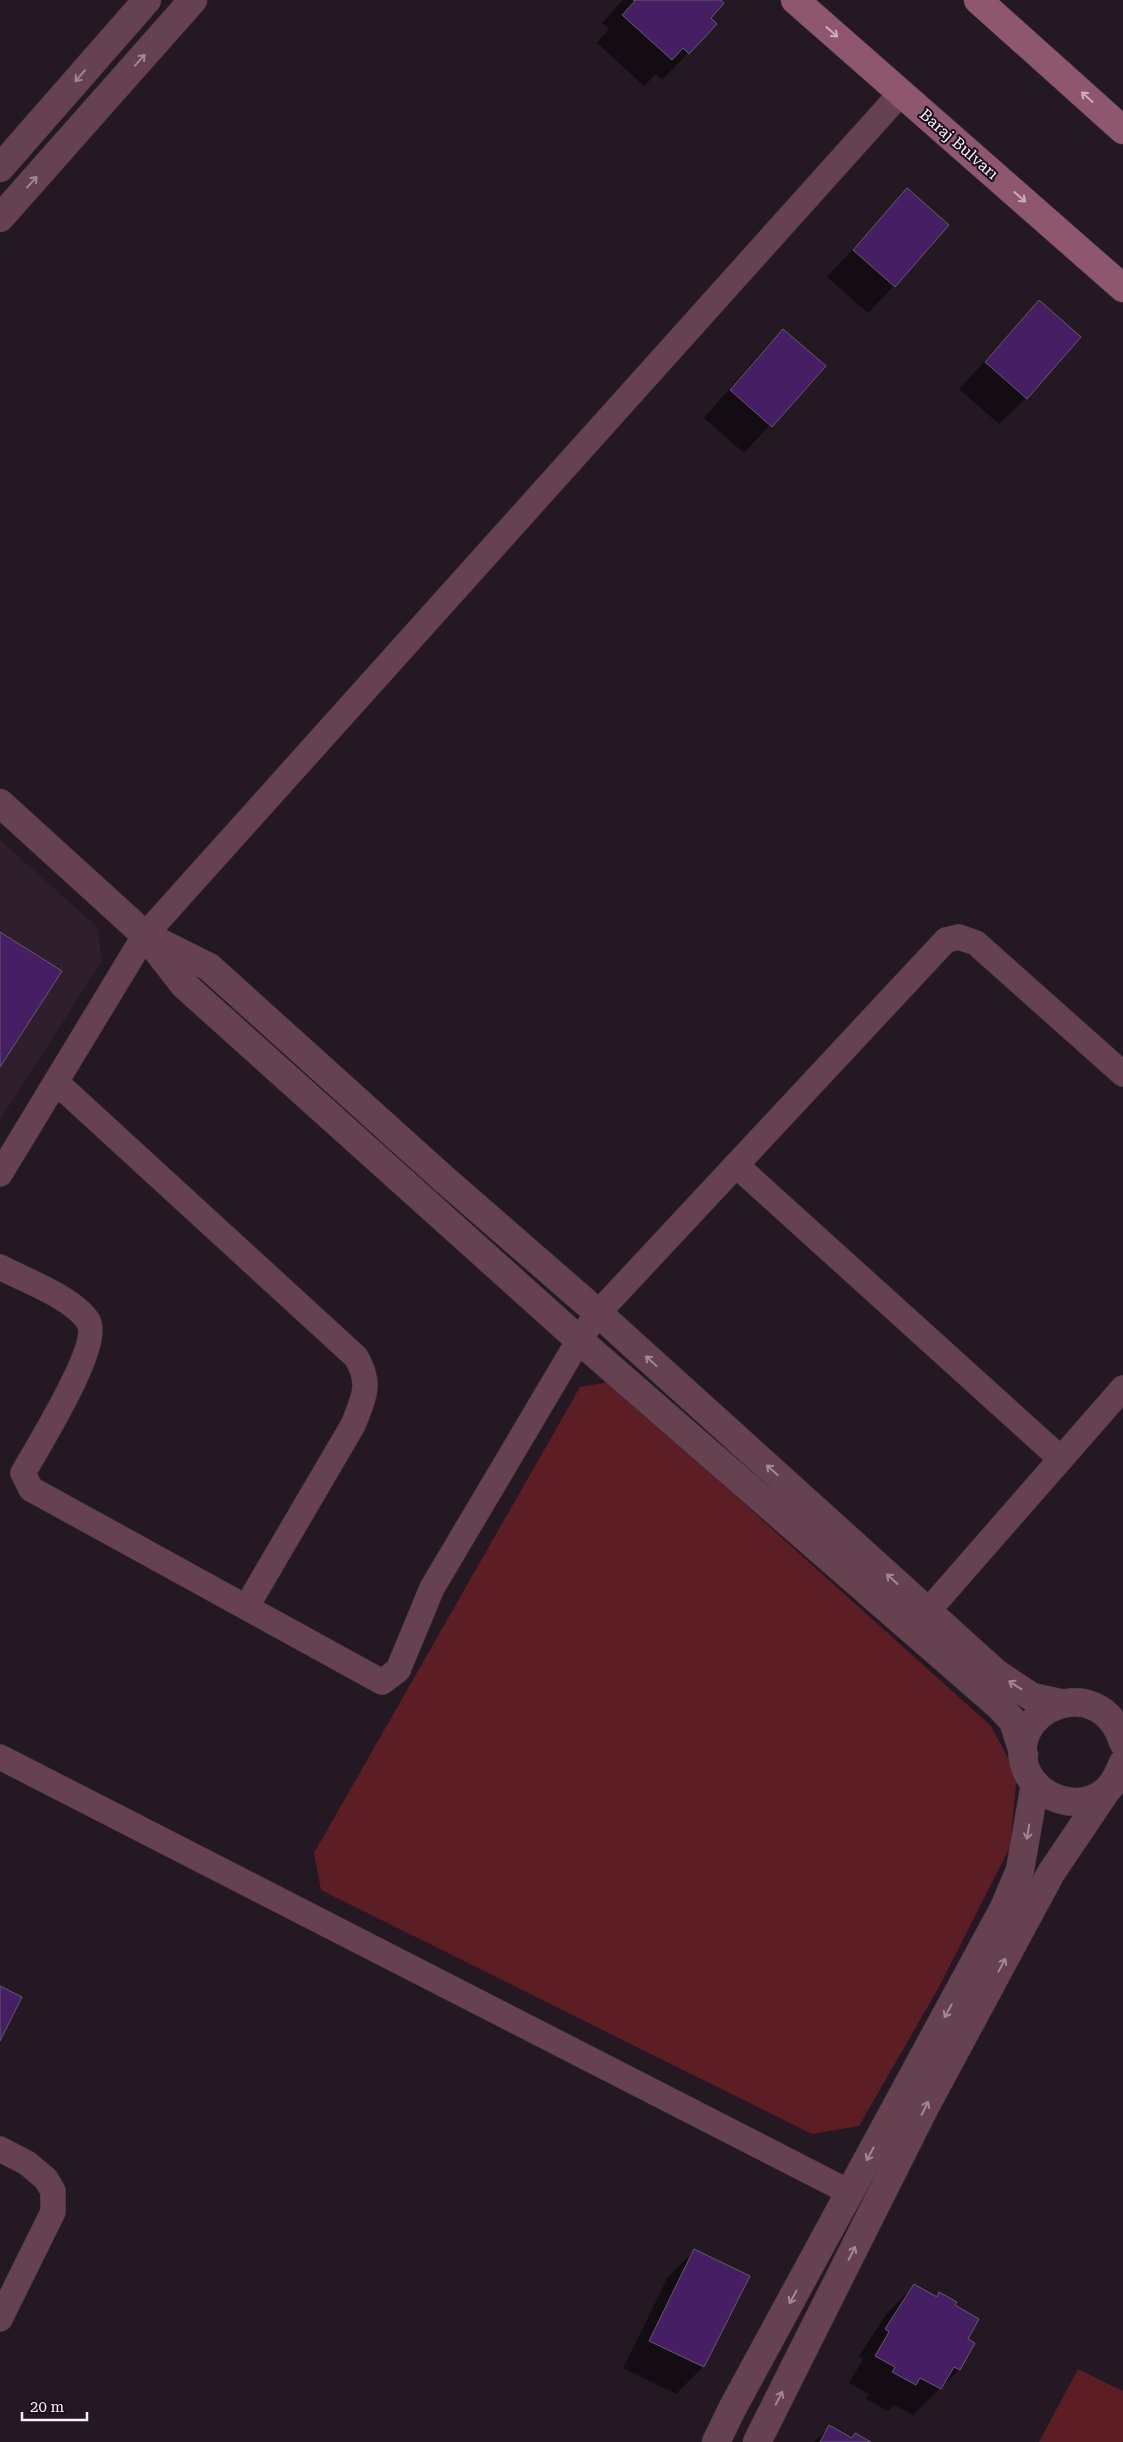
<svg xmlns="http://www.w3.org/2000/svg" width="1123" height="2442" font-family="'Roboto Serif',serif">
	<rect width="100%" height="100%" fill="#241822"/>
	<polygon fill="#2f1f2d" points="0,840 98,928 102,961 0,1120"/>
	<g fill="#5c1d24">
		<polygon points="609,1382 991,1726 1017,1775 1010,1847 939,1987 859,2126 812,2134 321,1890 314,1853 580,1387"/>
		<polygon points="1078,2369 1123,2391 1123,2442 1039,2442"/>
	</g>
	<g fill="#0007">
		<polygon points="623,0 719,0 688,53 662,80 656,74 644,86 597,43 609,29 602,23"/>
		<polygon points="907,190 894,286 868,313 827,277"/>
		<polygon points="1039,302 1026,398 999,424 959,389"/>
		<polygon points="783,330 824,366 744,453 704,418 757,357"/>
		<polygon points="695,2250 748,2276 703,2367 676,2394 623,2368 668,2277"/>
		<polygon points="914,2286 935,2298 940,2294 953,2306 966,2340 973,2343 959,2370 913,2415 894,2405 888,2411 866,2399 869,2394 849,2383 863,2359 859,2356 887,2313"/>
		<polygon points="829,2427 851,2439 855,2435 869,2442 814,2442"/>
	</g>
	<g fill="#461e63" stroke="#645c6b">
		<polygon points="633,0 721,0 724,3 711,18 717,24 689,54 683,48 672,60 622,15 635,1"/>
		<polygon points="907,188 949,225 895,287 853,250"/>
		<polygon points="1039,300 1081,337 1027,399 985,362"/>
		<polygon points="783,329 826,366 772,427 730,390"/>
		<polygon points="0,932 62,971 0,1067"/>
		<polygon points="0,1986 22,1997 0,2041"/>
		<polygon points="694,2249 750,2276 704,2367 649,2341"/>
		<polygon points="914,2284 937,2297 939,2292 957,2302 955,2305 979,2319 968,2339 975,2343 960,2370 954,2367 941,2389 920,2378 916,2385 892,2372 895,2367 875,2356 889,2332 885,2329"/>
		<polygon points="829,2425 852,2438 855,2433 871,2442 820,2442"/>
	</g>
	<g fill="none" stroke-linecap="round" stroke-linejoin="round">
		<g stroke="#3e323c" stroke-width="26">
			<g id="minor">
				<path d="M56,1082L356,1357C372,1384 364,1397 353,1425L247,1606"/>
				<polyline points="736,1165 1061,1459"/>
				<polyline points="0,1174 145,935 901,93"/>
				<path d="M0,1267C24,1280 74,1298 88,1321C102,1345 37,1448 23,1473L31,1489L382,1682L398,1670L432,1588L579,1340L598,1313L946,940L959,937L976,943L1123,1074"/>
				<polyline points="928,1611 1123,1388"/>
				<polyline points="0,1757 849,2192"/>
				<polyline points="0,2149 27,2163 46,2179 53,2191 53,2212 0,2319"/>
			</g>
		</g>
		<g stroke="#3e323c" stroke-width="29">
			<g id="tertiary">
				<polyline points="0,168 147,0"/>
				<polyline points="0,218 193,0"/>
				<polyline points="0,803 145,935"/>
				<path d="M1123,1742C1099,1667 1000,1711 1027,1772C1041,1801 1083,1813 1108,1789C1115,1782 1119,1773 1123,1763"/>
				<polyline points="1024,1755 1013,1721 999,1706 579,1340 184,985 145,935 209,967 444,1179 598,1313 996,1673 1032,1697 1060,1703"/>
				<polyline points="716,2442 732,2409 1004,1908 1020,1870 1035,1784"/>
				<polyline points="757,2442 925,2107 1051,1873 1107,1790"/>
			</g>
		</g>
		<g stroke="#3e323c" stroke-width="29">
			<g id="secondary">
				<polyline points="795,0 1123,288"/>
				<polyline points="978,0 1123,130"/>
			</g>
		</g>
		<use href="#minor" stroke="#664251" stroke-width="25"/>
		<use href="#tertiary" stroke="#664251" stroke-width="28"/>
		<use href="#secondary" stroke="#8f576e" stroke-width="28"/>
	</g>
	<defs><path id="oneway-shaft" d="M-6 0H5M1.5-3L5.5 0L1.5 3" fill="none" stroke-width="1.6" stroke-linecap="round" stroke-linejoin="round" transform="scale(1.25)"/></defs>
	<g stroke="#caacba">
		<use href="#oneway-shaft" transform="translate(832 32) rotate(41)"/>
		<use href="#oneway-shaft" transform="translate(1087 97) rotate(-138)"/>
		<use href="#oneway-shaft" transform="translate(1020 197) rotate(41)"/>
	</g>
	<g stroke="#a18894">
		<use href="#oneway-shaft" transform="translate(140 60) rotate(-48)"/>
		<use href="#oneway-shaft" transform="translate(80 76) rotate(131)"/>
		<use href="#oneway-shaft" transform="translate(32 182) rotate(-48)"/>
		<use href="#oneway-shaft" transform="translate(651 1361) rotate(-138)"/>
		<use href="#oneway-shaft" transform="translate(772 1470) rotate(-138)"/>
		<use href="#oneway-shaft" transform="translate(892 1579) rotate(-138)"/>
		<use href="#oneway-shaft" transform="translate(1015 1685) rotate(-147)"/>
		<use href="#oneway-shaft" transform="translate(1028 1832) rotate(99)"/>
		<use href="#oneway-shaft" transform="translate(1002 1965) rotate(-62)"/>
		<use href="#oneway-shaft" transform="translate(948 2011) rotate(119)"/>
		<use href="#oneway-shaft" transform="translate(925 2108) rotate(-63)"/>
		<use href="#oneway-shaft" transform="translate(870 2154) rotate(119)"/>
		<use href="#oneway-shaft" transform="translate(852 2253) rotate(-63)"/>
		<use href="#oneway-shaft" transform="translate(793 2297) rotate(119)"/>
		<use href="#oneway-shaft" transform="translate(779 2398) rotate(-63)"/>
	</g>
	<g text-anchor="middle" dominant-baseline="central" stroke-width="4" stroke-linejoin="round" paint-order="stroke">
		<g font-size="16" fill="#faf1f8" stroke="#1a0f19">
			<text transform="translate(959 144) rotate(41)">Baraj Bulvarı</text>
		</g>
	</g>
	<path d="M22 2412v8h65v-8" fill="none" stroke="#faf1f8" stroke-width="2.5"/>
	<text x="30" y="2412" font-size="15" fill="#faf1f8" stroke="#1a0f19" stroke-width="4" paint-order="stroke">20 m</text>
</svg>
